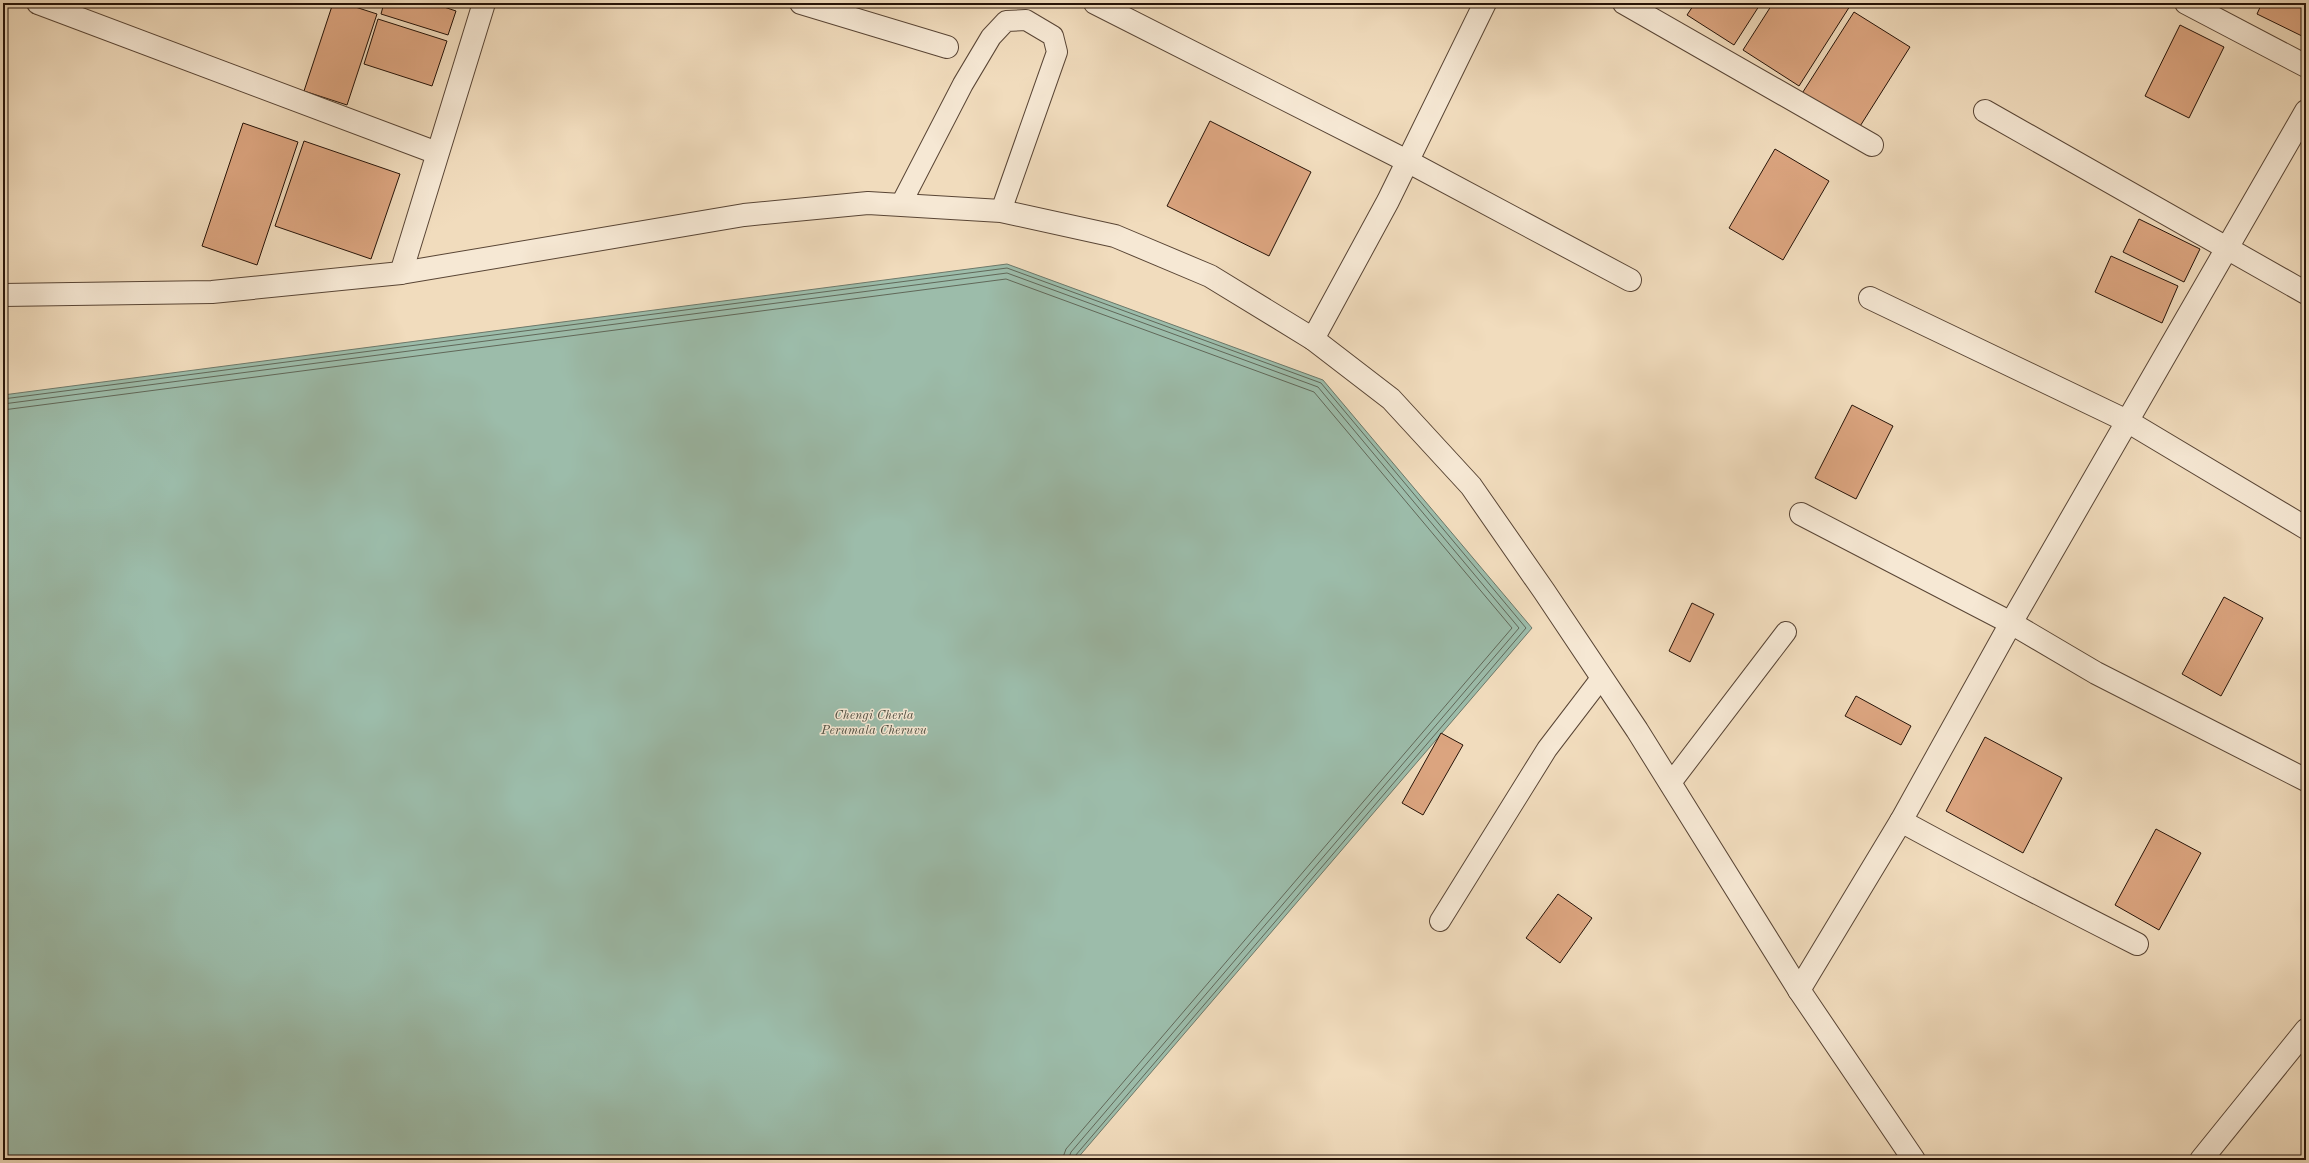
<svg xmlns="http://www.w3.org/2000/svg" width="2309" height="1163" font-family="'Old Standard TT',serif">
	<rect width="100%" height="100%" fill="#f1dcbd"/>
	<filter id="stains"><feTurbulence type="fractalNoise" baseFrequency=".005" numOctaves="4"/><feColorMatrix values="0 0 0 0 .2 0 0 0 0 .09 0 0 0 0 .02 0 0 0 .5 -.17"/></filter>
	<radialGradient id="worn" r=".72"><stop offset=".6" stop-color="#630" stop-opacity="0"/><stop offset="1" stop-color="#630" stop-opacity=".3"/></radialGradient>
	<polygon fill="#9cbcaa" stroke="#6d7869" points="1007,264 1323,380 1532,628 1076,1160 3,1160 3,395"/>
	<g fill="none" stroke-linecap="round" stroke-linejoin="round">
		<g stroke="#616859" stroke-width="1">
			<polyline points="3,399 1007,268 1321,383 1526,628 1075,1156 1073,1160"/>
			<polyline points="3,404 1007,273 1318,387 1519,628 1071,1152 1068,1160"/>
			<polyline points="3,410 1006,279 1314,392 1512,628 1066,1149 1062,1160"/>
		</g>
	</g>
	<g fill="#dca580" stroke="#261308">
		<polygon points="333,3 343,3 377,14 347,105 304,91"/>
		<polygon points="384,3 432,3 456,11 448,35 381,14"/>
		<polygon points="1695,3 1761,3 1734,45 1687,15"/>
		<polygon points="1773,3 1845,3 1850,6 1799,86 1743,50"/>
		<polygon points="2262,3 2306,3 2306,38 2257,14"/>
		<polygon points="1854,12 1910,47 1857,131 1801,95"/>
		<polygon points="378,19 447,41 432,86 364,64"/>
		<polygon points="2180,25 2224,47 2189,118 2145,96"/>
		<polygon points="1210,121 1311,172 1269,256 1167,206"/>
		<polygon points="243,123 298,142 257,265 202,246"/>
		<polygon points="304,141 400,174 371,259 275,226"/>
		<polygon points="1775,149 1829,181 1783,260 1729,228"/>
		<polygon points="2139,219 2200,249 2184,282 2123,252"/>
		<polygon points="2111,256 2178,286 2162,323 2095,292"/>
		<polygon points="1852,405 1893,426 1856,499 1815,478"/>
		<polygon points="2224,597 2263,618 2221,696 2182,674"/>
		<polygon points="1692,603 1714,614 1690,662 1669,651"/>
		<polygon points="1856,696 1911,726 1901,745 1845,716"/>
		<polygon points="1441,733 1463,745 1423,815 1402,803"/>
		<polygon points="1985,737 2062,778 2023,853 1946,811"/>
		<polygon points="2156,829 2201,853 2159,930 2115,905"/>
		<polygon points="1558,894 1592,918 1560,963 1526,938"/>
	</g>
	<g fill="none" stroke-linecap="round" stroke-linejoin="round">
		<g stroke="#594535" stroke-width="22">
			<g id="service">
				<polyline points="901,204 963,84 991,37 1006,21 1026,20 1053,36 1057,52 1001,211"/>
				<polyline points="1670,784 1786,632"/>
				<polyline points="1440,921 1547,749 1602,677"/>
			</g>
		</g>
		<g stroke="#594535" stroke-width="24">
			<g id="minor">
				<polyline points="38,3 437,153"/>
				<polyline points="801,3 947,47"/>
				<polyline points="1095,3 1407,161 1630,280"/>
				<polyline points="1624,3 1872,145"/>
				<polyline points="2186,3 2306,66"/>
				<polyline points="1985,111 2306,293"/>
				<polyline points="401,273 484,3"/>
				<polyline points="1870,298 2127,421 2306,528"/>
				<polyline points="1313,339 1388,201 1485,3"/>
				<polyline points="1801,514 2011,623 2096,673 2306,780"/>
				<path d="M1901,821C1979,864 2058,904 2137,944"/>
				<polyline points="2201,1160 2306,1030"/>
			</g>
		</g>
		<g stroke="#594535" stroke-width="24">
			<g id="tertiary">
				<polyline points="3,295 212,292 401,273 744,215 868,203 1001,211 1115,236 1210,276 1313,339 1391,399 1471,486 1544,591 1637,730 1799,990 1914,1160"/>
				<polyline points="1799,990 1901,821 2011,623 2306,111"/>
			</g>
		</g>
		<use href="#service" stroke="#f6e8d4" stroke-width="20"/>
		<use href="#minor" stroke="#f6e8d4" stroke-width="22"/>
		<use href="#tertiary" stroke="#f6e8d4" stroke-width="22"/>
	</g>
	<g text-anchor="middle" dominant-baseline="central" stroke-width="3" stroke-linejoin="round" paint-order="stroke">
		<g font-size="13" font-style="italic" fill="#4f4e41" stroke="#f6e8d4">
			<text x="874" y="715">Chengi Cherla<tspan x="874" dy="15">Perumala Cheruvu</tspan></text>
		</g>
	</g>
	<rect width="2309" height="1163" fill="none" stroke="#f1dcbd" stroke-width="16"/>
	<rect x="4" y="4" width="2301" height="1155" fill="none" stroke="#261308" stroke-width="2"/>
	<rect x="8" y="8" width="2293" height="1147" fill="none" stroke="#261308"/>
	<rect width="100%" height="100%" filter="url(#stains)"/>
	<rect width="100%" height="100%" fill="url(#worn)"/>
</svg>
